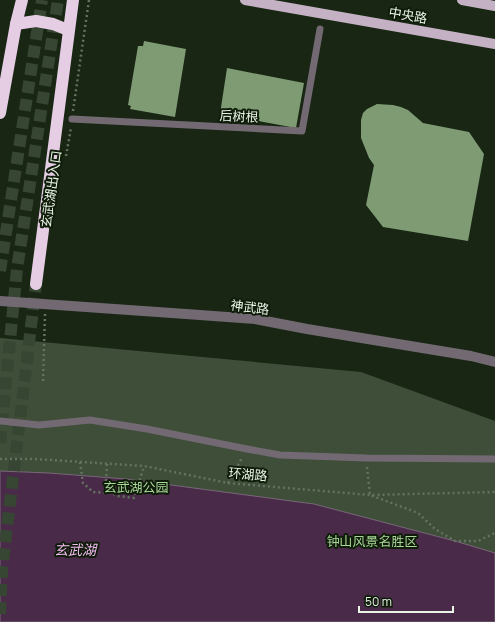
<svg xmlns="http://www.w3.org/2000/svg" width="495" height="622" font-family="Manrope,'Noto Sans SC',sans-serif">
	<rect width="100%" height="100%" fill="#182613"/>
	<polygon fill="#3e4e39" points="0,338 361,372 495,421 495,622 0,622"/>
	<polygon fill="#492b49" stroke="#796778" points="0,471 49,473 126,479 314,504 455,541 495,553 495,622 0,622"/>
	<g fill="#7e9b74">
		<polygon points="144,41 186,49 175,117 130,109 131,106 128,105 138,46 143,46"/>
		<polygon points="227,68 304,83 296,128 220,114"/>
		<polygon points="377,104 393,105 401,107 408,110 423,123 469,132 484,154 468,241 383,227 366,205 374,165 369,158 361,138 361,120 363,113 367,109"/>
	</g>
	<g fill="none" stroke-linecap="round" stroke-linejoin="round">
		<g stroke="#374533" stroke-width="12" stroke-dasharray="12 6" stroke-linecap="butt">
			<polyline points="0,271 42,0"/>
			<polyline points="0,443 17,269 58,0"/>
			<polyline points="0,614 2,570 36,284"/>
		</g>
		<g stroke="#657261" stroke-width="2.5" stroke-dasharray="2 3" stroke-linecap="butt">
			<polyline points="73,111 89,0"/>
			<polyline points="66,156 71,128"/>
			<polyline points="43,381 45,314"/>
			<polyline points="0,459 35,459 144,466 228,483 370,495 495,492"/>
			<polyline points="80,462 83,483 93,492 111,493 118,496 134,498 144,466"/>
			<polyline points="107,464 106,481 111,493"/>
			<polyline points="367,467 370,495 418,513 435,529 455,541 478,541 495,533"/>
			<polyline points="228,483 242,458"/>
		</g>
		<g stroke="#726972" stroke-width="7">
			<polyline points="72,119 302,131 320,29"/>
			<polyline points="0,421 39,425 90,420 147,429 247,449 280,455 366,458 495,459"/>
		</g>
		<polyline stroke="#726972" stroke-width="10" points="186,314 255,319 307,329 471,356 495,362"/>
		<g stroke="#c4b1c3" stroke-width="10">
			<polyline points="245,0 495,44"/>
			<polyline points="462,0 495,6"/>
		</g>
		<g stroke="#e5cee4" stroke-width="12">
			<polyline points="16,24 36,21 53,24 68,30"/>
			<polyline points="0,113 16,24 22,0"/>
			<polyline points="36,284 73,0"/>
		</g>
		<polyline stroke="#726972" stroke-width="10" points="0,301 186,314"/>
	</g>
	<g text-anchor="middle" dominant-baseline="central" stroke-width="4" stroke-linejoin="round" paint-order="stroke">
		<g font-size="13" fill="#e9f3e6" stroke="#0f1c0a">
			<text transform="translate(408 15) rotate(10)">中央路</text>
			<text transform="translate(239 116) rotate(3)">后树根</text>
			<text transform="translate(51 189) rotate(-82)">玄武湖出入口</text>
			<text transform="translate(250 307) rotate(7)">神武路</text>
			<text transform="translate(248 474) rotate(5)">环湖路</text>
		</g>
		<g font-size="13" fill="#a9d699" stroke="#0f1c0a">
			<text x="136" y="487">玄武湖公园</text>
			<text x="372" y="541">钟山风景名胜区</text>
		</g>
		<g font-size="14" font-style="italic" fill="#f4bcf2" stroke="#0f1c0a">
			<text x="75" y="549">玄武湖</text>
		</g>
	</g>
	<path d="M359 606v6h94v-6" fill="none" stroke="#e9f3e6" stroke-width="2"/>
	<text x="365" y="606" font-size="12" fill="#e9f3e6" stroke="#0f1c0a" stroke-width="3" paint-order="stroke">50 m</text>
</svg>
